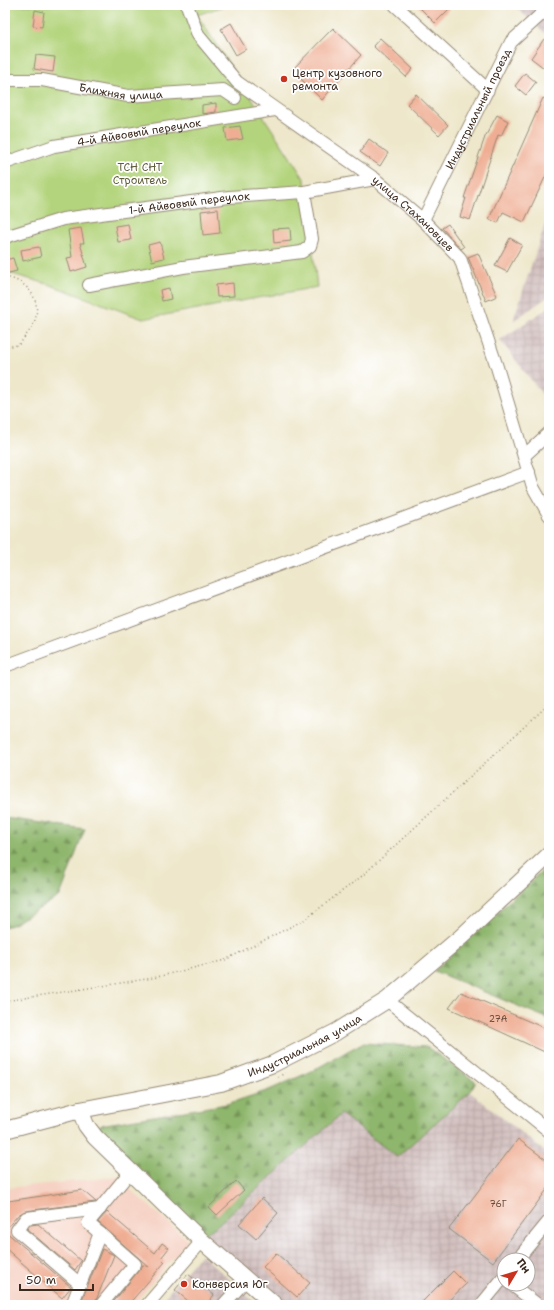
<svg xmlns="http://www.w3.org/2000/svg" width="554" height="1310" font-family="'Shantell Sans',sans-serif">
	<defs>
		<pattern id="industrial-grid" width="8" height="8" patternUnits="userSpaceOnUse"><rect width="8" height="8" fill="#d1bfbe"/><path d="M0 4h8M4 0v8" fill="none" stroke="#b4a4a3"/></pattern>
		<pattern id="forest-firs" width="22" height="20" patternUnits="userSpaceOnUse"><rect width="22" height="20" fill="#8eb66c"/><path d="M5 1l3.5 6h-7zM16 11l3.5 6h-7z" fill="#759458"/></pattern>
	</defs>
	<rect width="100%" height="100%" fill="#fff"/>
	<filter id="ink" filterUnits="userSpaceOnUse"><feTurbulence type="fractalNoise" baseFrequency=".025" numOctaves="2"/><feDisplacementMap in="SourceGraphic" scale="8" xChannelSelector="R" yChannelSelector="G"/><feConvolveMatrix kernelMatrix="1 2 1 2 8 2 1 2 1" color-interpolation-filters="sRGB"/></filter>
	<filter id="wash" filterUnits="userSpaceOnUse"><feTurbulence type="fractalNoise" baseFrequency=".012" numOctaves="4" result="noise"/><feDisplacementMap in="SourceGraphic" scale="16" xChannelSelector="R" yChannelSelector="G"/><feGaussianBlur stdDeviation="0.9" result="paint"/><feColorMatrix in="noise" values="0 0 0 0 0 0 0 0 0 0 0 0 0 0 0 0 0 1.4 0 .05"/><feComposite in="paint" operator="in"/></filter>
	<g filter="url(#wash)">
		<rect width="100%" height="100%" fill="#eee7cb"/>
		<polygon fill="#f6d2c4" points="116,1177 188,1240 133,1305 5,1305 5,1188"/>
		<g fill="url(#industrial-grid)" fill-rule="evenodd">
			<polygon points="513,5 549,5 549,37"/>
			<polygon points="549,212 549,296 513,321"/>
			<polygon points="549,307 549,403 500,340"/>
			<path d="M470,1092L549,1155V1305H281L203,1235L215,1227L341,1113L397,1157ZM504,1260H528V1284H504Z"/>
			<polygon points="201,1254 258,1305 158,1305"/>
		</g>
		<g fill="url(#forest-firs)" stroke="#647045">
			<polygon points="5,818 85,829 60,896 14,924 5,927"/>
			<polygon points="549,864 549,1019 434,971"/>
			<polygon points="362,1043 427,1047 476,1082 470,1092 397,1157 341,1114 215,1227 203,1235 97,1135 100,1125 227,1104 269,1090 312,1071"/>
		</g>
		<polygon fill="#b3d47c" stroke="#777f4d" points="5,5 227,5 197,15 305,180 317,287 143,319 51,285 5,272"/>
		<g id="blocks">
			<g fill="#efad93">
				<polygon points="417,5 453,5 435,23"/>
				<polygon points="35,10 44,12 42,27 33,26"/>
				<polygon points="231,23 246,49 236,55 221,29"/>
				<polygon points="333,28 361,55 322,100 292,70"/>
				<polygon points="380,38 413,69 406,77 373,46"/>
				<polygon points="544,39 549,43 549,60 544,68 531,58"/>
				<polygon points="36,55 55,57 53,72 34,69"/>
				<polygon points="525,73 536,82 526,95 515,86"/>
				<polygon points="416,94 448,125 439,135 407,104"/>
				<polygon points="543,98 549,101 549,169 524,222 503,212 498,223 489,219"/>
				<polygon points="216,103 216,112 202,114 202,105"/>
				<polygon points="497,115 508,121 501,136 498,135 470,220 460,217 466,198 464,198 485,137"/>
				<polygon points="240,126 243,139 227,141 225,128"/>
				<polygon points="369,139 388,153 380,166 360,152"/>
				<polygon points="218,209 220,233 203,235 201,211"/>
				<polygon points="128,224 131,240 118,242 115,226"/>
				<polygon points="448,224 464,247 461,249 442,228"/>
				<polygon points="81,228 84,243 80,243 87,267 71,272 67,258 72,257 68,230"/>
				<polygon points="290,228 291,241 274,243 273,229"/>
				<polygon points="510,238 522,245 507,272 495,266"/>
				<polygon points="160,242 164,258 152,261 148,245"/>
				<polygon points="39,247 41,257 23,261 21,250"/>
				<polygon points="478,253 497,296 486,301 468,257"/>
				<polygon points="13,258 17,271 5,274 5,260"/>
				<polygon points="233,283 234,296 217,297 216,285"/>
				<polygon points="169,288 171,299 162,301 160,290"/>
				<polygon points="461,992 549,1030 549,1054 449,1008"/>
				<polygon points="518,1139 549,1162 549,1187 493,1262 449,1229"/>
				<polygon points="236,1181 244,1190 217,1215 209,1207"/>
				<polygon points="82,1190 96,1202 25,1211 18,1215 5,1230 5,1204 8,1201"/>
				<polygon points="262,1198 278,1213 256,1239 239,1224"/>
				<polygon points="107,1212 155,1253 162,1243 169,1248 161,1258 165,1262 128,1305 111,1305 143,1265 149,1267 98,1222"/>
				<polygon points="38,1224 81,1261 75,1270 27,1229 30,1225"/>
				<polygon points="5,1231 71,1287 62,1298 5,1248"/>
				<polygon points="102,1249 114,1255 97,1298 94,1305 80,1305"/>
				<polygon points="276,1253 310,1283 297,1297 263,1267"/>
				<polygon points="453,1271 466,1284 444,1305 419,1305"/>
				<polygon points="188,1274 214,1295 206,1305 193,1305 175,1290"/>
			</g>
		</g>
	</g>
	<g filter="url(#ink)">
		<use href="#blocks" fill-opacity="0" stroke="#948874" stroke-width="1"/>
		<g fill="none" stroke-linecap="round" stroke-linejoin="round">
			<g stroke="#948874" stroke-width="14">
				<g id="minor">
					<path id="s1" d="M187,5L198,35L237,82L375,179L423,220L460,258L497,367L533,487L549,515"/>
					<polyline points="395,5 488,90"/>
					<path id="s2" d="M5,80H42L128,96L223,90L235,98"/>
					<path id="s3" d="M5,163L54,146L275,110"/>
					<path id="s4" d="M423,220L511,42L548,8"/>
					<path id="s5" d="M5,237L63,219L229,197L304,192L375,179"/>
					<polyline points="89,285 183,267 302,252 310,246 312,239 304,192"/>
					<polyline points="524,456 549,433"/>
					<polyline points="5,666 529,472"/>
					<polyline points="387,1000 549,1131"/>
					<polyline points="517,1260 549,1221"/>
					<polyline points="80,1284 17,1230 26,1218 100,1209"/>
					<polyline points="511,1284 538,1305"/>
					<polyline points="72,1305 100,1233"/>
					<polyline points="101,1305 135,1264 88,1223 130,1172"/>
					<polyline points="147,1305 202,1241"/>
					<polyline points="223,1305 246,1280"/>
					<polyline points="481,1305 504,1277"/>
				</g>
			</g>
			<g stroke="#948874" stroke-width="18">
				<g id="major">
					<polyline points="80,1110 86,1125 95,1137 202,1241 275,1305"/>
					<path id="s6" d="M5,1130L80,1110L221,1083L273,1064L336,1032L387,1000L461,937L549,855"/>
				</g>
			</g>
			<g stroke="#948874" stroke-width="1.5" stroke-dasharray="1 3" stroke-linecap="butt">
				<path d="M5,277C35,282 47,312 26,335C24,338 21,343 18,345C14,346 9,346 5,347"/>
				<polyline points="5,1001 153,978 225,960 304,920 362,876 549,704"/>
				<polyline points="278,1077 285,1073"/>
			</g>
			<use href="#minor" stroke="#fff" stroke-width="12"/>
			<use href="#major" stroke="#fff" stroke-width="16"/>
		</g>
	</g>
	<g fill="#c8321e" stroke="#fff" stroke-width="1.5">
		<circle cx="284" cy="79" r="4"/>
		<circle cx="184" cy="1284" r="4"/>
	</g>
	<g text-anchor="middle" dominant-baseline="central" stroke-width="3.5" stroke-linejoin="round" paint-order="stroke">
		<g font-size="9" fill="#684b3b">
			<text x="498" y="1019">27А</text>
			<text x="498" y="1204">76Г</text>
		</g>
		<g font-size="11" fill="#3b2a1e" stroke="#fff" text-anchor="start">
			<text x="292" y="73">Центр кузовного<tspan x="292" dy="13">ремонта</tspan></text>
			<text x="192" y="1284">Конверсия Юг</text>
		</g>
		<g font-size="11" fill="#3b2a1e" stroke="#fff">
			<text stroke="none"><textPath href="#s2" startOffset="117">Ближняя улица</textPath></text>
			<text stroke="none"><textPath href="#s4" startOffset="124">Индустриальный проезд</textPath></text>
			<text stroke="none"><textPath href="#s3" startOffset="138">4-й Айвовый переулок</textPath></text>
			<text stroke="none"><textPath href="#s5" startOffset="188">1-й Айвовый переулок</textPath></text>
			<text stroke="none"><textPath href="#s1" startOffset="313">улица Стахановцев</textPath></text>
			<text stroke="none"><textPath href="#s6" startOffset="313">Индустриальная улица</textPath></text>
		</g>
		<g font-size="11" fill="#5f5d3a" stroke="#fff">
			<text x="140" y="167">ТСН СНТ<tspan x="140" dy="13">Строитель</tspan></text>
		</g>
	</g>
	<rect width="554" height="1310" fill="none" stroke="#fff" stroke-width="20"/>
	<g transform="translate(516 1272) rotate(52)"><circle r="19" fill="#ffffff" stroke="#b1aaa5"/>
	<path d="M0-3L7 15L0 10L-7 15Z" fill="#c8321e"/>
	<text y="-6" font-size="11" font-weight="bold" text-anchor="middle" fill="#3b2a1e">Пн</text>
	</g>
	<path d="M20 1284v6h73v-6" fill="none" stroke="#3b2a1e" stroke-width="2"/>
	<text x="26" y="1284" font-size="12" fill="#3b2a1e" stroke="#ffffff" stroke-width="3" paint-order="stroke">50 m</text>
</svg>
